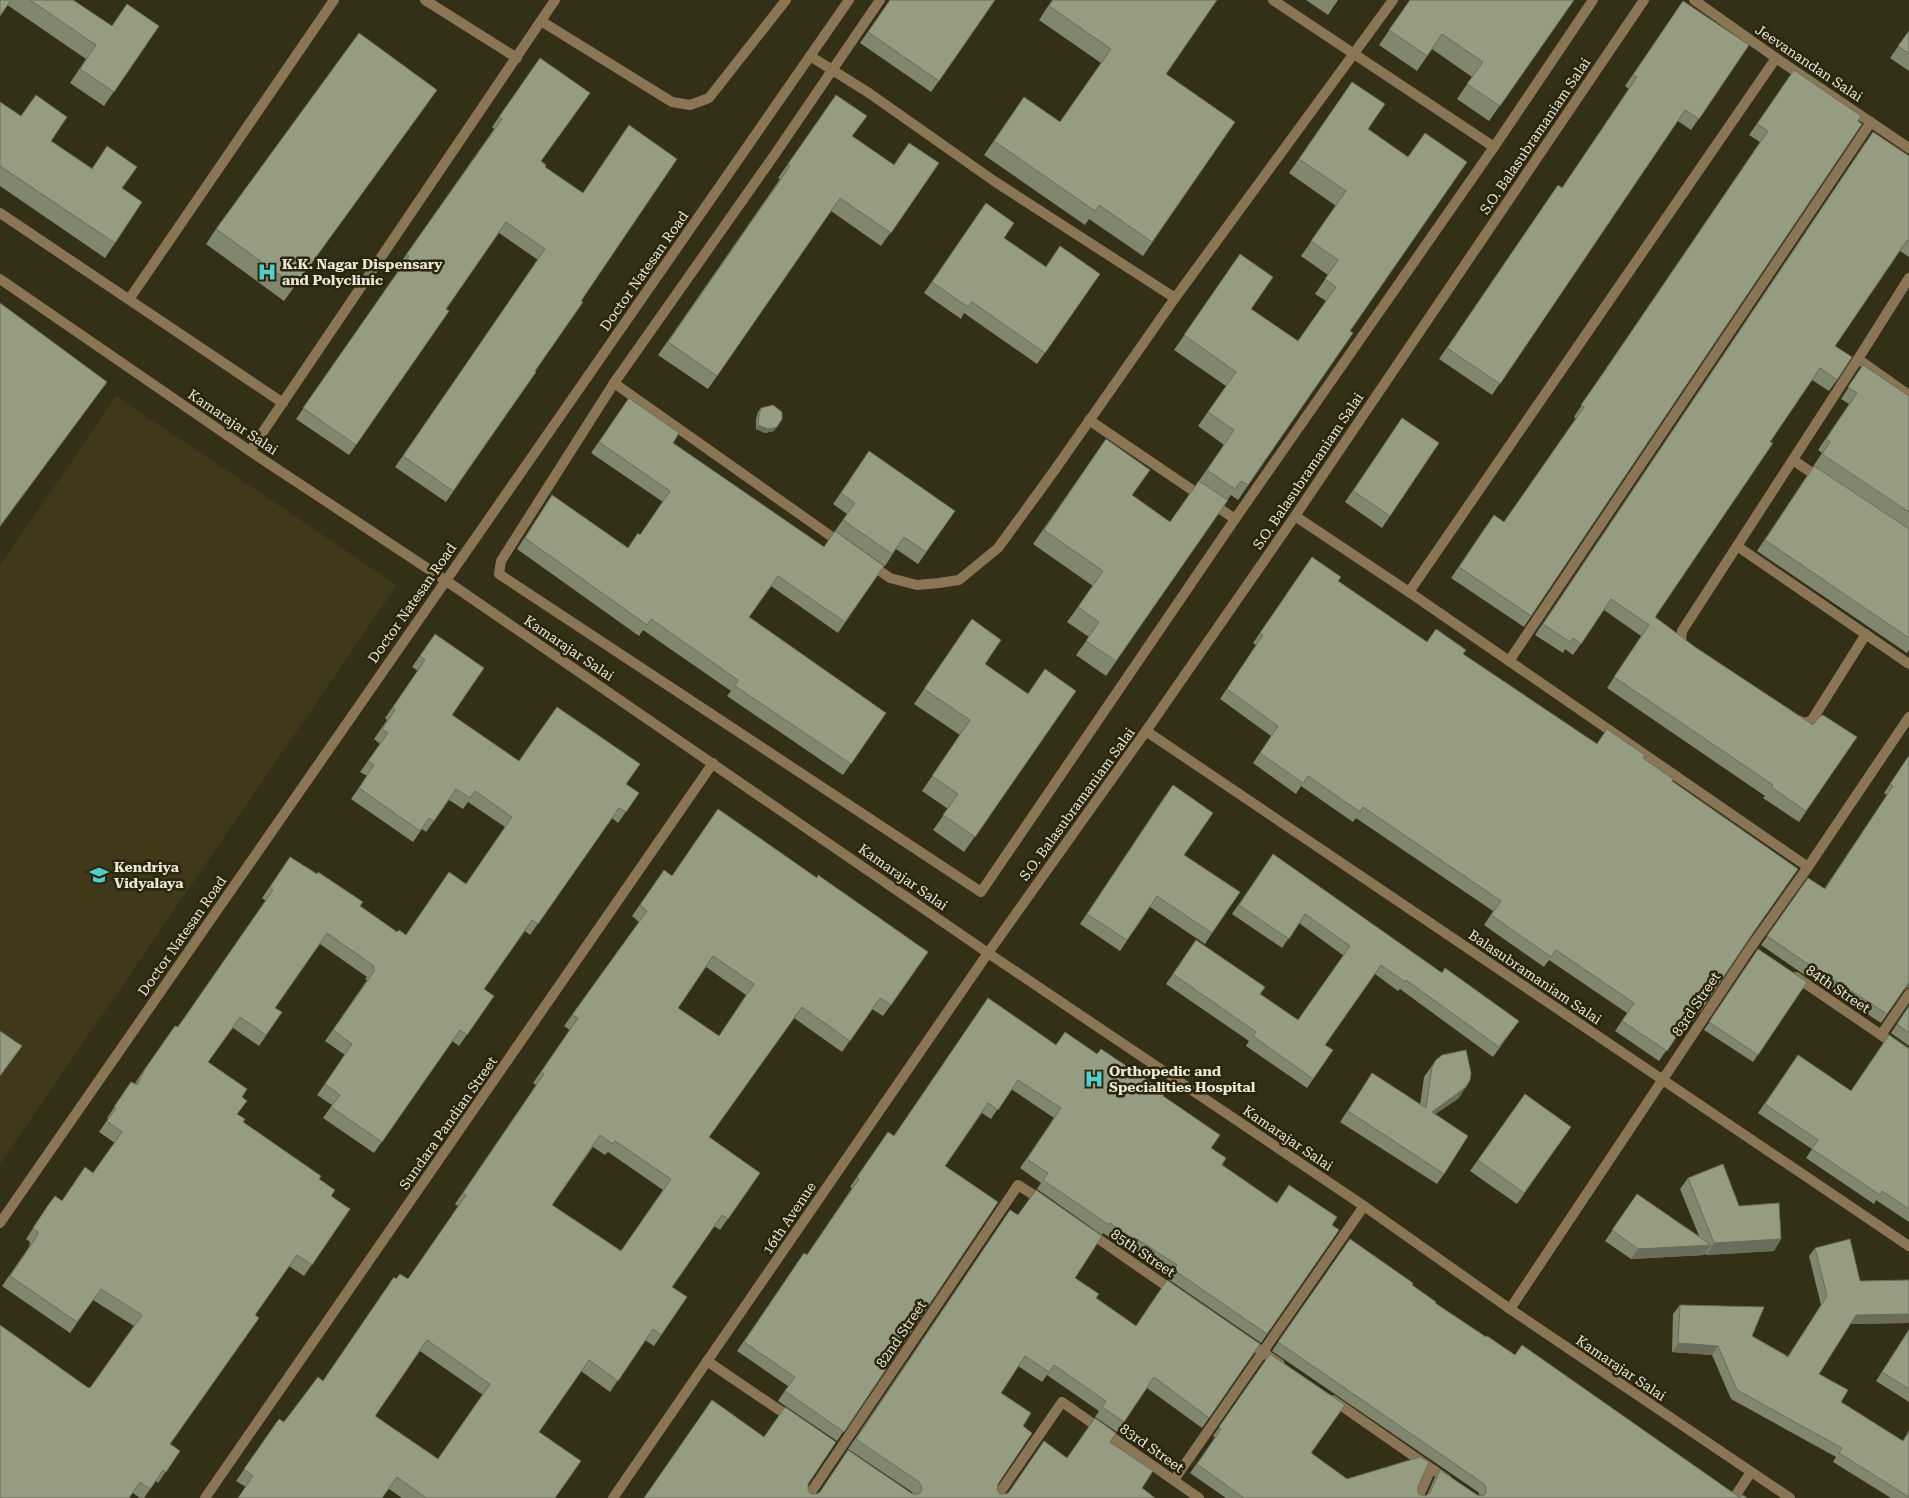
<svg xmlns="http://www.w3.org/2000/svg" width="1909" height="1498" font-family="'Roboto Serif',serif">
	<rect width="100%" height="100%" fill="#342f17"/>
	<polygon fill="#3f3919" points="116,396 397,585 0,1164 0,566"/>
	<g fill="none" stroke-linecap="round" stroke-linejoin="round">
		<g stroke="#8a7655" stroke-width="10">
			<polyline points="425,0 517,58"/>
			<polyline points="880,0 773,157 614,383 501,561 499,574 981,892 1235,519 1494,147 1593,0"/>
			<polyline points="1273,0 1494,147"/>
			<polyline points="1694,0 1776,58 1909,148"/>
			<polyline points="541,21 672,102 690,105 709,98 786,0"/>
			<polyline points="810,56 869,93 994,181 1175,298"/>
			<polyline points="0,213 283,403"/>
			<polyline points="130,298 334,0"/>
			<polyline points="1858,359 1909,395"/>
			<polyline points="614,383 842,544"/>
			<polyline points="1089,420 1235,519"/>
			<polyline points="250,451 555,0"/>
			<polyline points="1793,460 1821,479"/>
			<polyline points="1295,516 1409,592 1808,867"/>
			<polyline points="1737,546 1909,664"/>
			<polyline points="870,564 890,578 917,585 939,583 959,580 998,548 1054,471 1175,298 1393,0"/>
			<polyline points="1409,592 1776,58"/>
			<polyline points="1686,649 1681,640 1682,631 1858,359 1909,278"/>
			<polyline points="1509,661 1871,122"/>
			<polyline points="1795,719 1805,723 1812,720 1866,634"/>
			<polyline points="1146,731 1909,1246"/>
			<polyline points="1796,977 1909,1054"/>
			<polyline points="1881,1035 1909,994"/>
			<polyline points="0,1223 849,0"/>
			<polyline points="1090,1233 1175,1292"/>
			<polyline points="1510,1309 1751,947 1808,867 1909,717"/>
			<polyline points="1247,1341 1280,1364"/>
			<polyline points="707,1361 791,1418"/>
			<polyline points="1333,1400 1448,1480"/>
			<polyline points="1174,1480 1364,1206"/>
			<polyline points="205,1498 713,763"/>
			<polyline points="807,1498 1018,1185 1043,1201"/>
			<polyline points="996,1498 1062,1402 1199,1498"/>
			<polyline points="1418,1498 1431,1469"/>
			<polyline points="1734,1498 1751,1472"/>
		</g>
		<g stroke="#8a7655" stroke-width="10">
			<polyline points="0,279 250,451 445,580 988,953 1364,1206 1510,1309 1790,1498"/>
			<polyline points="613,1498 988,953 1146,731 1295,516 1644,0"/>
		</g>
	</g>
	<g fill="#81866f" fill-rule="evenodd">
		<polygon points="0,0 73,0 111,26 159,26 104,106 70,83 86,59"/>
		<polygon points="890,0 939,81 931,92 860,43"/>
		<polygon points="1052,0 1166,74 1235,122 1143,256 1089,219 1085,225 984,155 1024,97 1060,122 1101,63 1039,20"/>
		<polygon points="1306,0 1338,0 1328,15"/>
		<polygon points="1410,0 1574,0 1489,121 1457,99 1472,77 1432,49 1417,71 1379,45"/>
		<polygon points="1683,1 1749,45 1691,130 1678,121 1492,395 1439,359 1558,185 1562,188 1629,89 1625,86"/>
		<polygon points="1909,31 1909,71 1890,58"/>
		<polygon points="540,58 541,161 545,167 581,301 535,371 536,372 446,502 395,467 538,260 499,233 446,309 449,311 349,455 296,419 401,267 399,265 494,129 492,127"/>
		<polygon points="1794,70 1861,116 1524,627 1451,578 1486,526 1504,522 1576,419 1574,417 1596,383 1760,142 1749,135"/>
		<polygon points="1352,82 1368,129 1350,331 1353,333 1238,500 1231,495 1106,676 1076,655 1089,637 1067,622 1093,586 1033,544 1106,439 1132,495 1170,522 1224,445 1198,426 1226,386 1174,350 1240,254 1251,309 1298,341 1326,301 1315,294 1328,275 1301,256 1336,206 1289,173"/>
		<polygon points="437,90 284,301 206,244 216,229"/>
		<polygon points="836,95 852,136 894,165 939,163 881,246 831,211 708,389 658,355 780,179 778,178"/>
		<polygon points="0,102 51,141 122,188 115,243 105,258 0,186"/>
		<polygon points="1865,143 1909,156 1909,257 1900,251 1835,346 1837,380 1829,391 1812,380 1770,442 1655,617 1695,647 1813,725 1857,737 1799,822 1763,798 1765,796 1607,688 1641,636 1604,610 1573,655 1565,649 1563,653 1535,635"/>
		<polygon points="986,203 1004,238 1046,267 1100,274 1037,364 964,313 961,319 924,293"/>
		<polygon points="1863,365 1909,396 1909,650 1907,653 1757,551 1822,453 1818,450 1849,404 1841,399"/>
		<polygon points="629,398 673,443 824,547 884,566 838,633 771,586 749,617 886,713 843,775 727,696 731,691 643,630 639,636 517,549 552,495 628,548 640,535 663,502 591,453"/>
		<polygon points="761,408 774,431 765,433 756,429 756,419 758,412"/>
		<polygon points="1402,418 1439,443 1382,528 1345,502"/>
		<polygon points="869,451 955,511 918,564 896,549 885,566 835,531 847,514 833,504"/>
		<polygon points="1312,557 1338,581 1427,642 1463,654 1597,744 1643,758 1672,781 1751,936 1693,1022 1688,1019 1659,1061 1615,1031 1627,1013 1549,960 1544,967 1484,925 1493,911 1356,818 1353,822 1301,786 1296,794 1253,763 1271,736 1220,699 1256,645 1253,643"/>
		<polygon points="972,619 985,664 1028,694 1076,691 964,852 933,830 948,809 922,791 960,735 914,704"/>
		<polygon points="435,634 452,715 519,761 626,784 639,793 618,823 612,818 530,935 525,931 484,989 494,996 459,1046 452,1041 374,1153 323,1118 332,1105 317,1095 345,1055 325,1041 367,980 365,979 367,977 320,944 275,1008 282,1012 259,1046 233,1028 208,1062 242,1097 238,1114 243,1122 319,1179 331,1196 350,1209 304,1276 289,1266 255,1315 170,1444 180,1451 158,1483 156,1481 144,1498 140,1498 133,1493 87,1387 90,1388 134,1326 93,1300 70,1333 2,1286 29,1247 30,1242 26,1239 49,1204 62,1201 93,1173 115,1143 99,1132 108,1119 107,1118 131,1082 135,1084 137,1080 175,1026 178,1027 266,901 262,898 290,857 397,932 406,935 466,884 505,827 468,802 463,809 449,800 426,832 422,829 413,842 351,799 367,776 360,772 380,744 374,739 387,720 385,718 418,671 412,667"/>
		<polygon points="1908,757 1909,757 1909,987 1904,990 1881,1023 1810,977 1809,978 1761,945 1808,878 1824,889 1887,795 1884,793"/>
		<polygon points="1165,796 1184,855 1212,933 1205,944 1150,907 1120,951 1080,924"/>
		<polygon points="1273,854 1442,973 1519,1021 1493,1057 1400,989 1398,991 1375,974 1325,1045 1333,1050 1307,1088 1246,1046 1249,1041 1166,984 1196,940 1260,994 1298,1020 1344,956 1299,923 1282,948 1232,914"/>
		<path d="M664,870L672,876L817,878L928,952L883,1016L872,1009L842,1052L794,1018L709,1137L760,1173L720,1230L714,1226L672,1287L687,1297L654,1346L645,1340L610,1392L581,1371L539,1432L555,1498H402L389,1489L246,1487L236,1481L279,1419L284,1422L323,1381L396,1279H408L459,1207L455,1204L536,1085L533,1083L570,1030L564,1026L639,922L632,916ZM706,967L746,995L719,1036L678,1008ZM593,1147L605,1155L608,1152L663,1190L621,1251L552,1205ZM420,1351L483,1395L438,1459L375,1416Z"/>
		<polygon points="1758,949 1807,982 1753,1062 1704,1030"/>
		<polygon points="1909,1006 1909,1046 1891,1033"/>
		<polygon points="1056,1045 1097,1054 1163,1096 1211,1148 1222,1165 1277,1203 1332,1225 1339,1230 1261,1343 1168,1279 1171,1275 1131,1248 1129,1251 1103,1233 1102,1235 1037,1189 1041,1183 1020,1168 1054,1118 1011,1089 991,1119 982,1113 945,1166 998,1202 837,1441 778,1401 788,1386 737,1351 804,1253 807,1255 852,1188 850,1187 888,1132 894,1136"/>
		<polygon points="1909,1049 1909,1222 1876,1200 1874,1204 1806,1158 1812,1149 1758,1113 1798,1055 1851,1091"/>
		<polygon points="1436,1060 1459,1098 1435,1114 1444,1174 1437,1184 1340,1122 1365,1084 1420,1105 1424,1077"/>
		<polygon points="1525,1094 1571,1127 1517,1204 1470,1171"/>
		<polygon points="1688,1178 1739,1206 1781,1239 1774,1251 1706,1255 1705,1253 1704,1255 1631,1259 1605,1241 1637,1194 1699,1236 1680,1189"/>
		<polygon points="1010,1210 1075,1278 1096,1298 1136,1326 1260,1344 1202,1428 1147,1388 1117,1432 1095,1417 1099,1411 1047,1375 1042,1382 1018,1366 1001,1393 1023,1426 998,1484 997,1490 1000,1494 1006,1494 1067,1458 1110,1442 1142,1488 1155,1498 644,1498 808,1484 808,1490 811,1494 913,1494 912,1492 848,1449"/>
		<polygon points="1350,1239 1435,1303 1486,1337 1739,1497 1747,1498 1226,1498 1190,1473 1215,1438 1213,1436 1270,1354 1311,1453 1347,1479 1418,1487 1418,1493 1421,1495 1425,1496 1427,1495 1434,1479 1440,1470 1477,1495 1480,1496 1478,1492 1272,1351"/>
		<polygon points="1815,1248 1860,1281 1908,1323 1850,1324 1819,1374 1841,1402 1903,1441 1909,1430 1909,1498 1891,1498 1833,1462 1836,1457 1731,1399 1712,1355 1672,1352 1673,1314 1680,1305 1752,1336 1788,1356 1821,1305 1809,1256"/>
		<polygon points="1909,1329 1909,1402 1876,1381"/>
	</g>
	<g fill="#696d5a">
		<polygon points="107,382 96,397 0,527 0,526"/>
		<polygon points="758,425 777,427 774,431 765,433 756,429"/>
		<polygon points="1909,982 1909,987 1904,990"/>
		<polygon points="1466,1087 1459,1098 1424,1122 1432,1112"/>
		<polygon points="1781,1239 1774,1251 1706,1255 1714,1243"/>
		<polygon points="1711,1245 1704,1255 1631,1259 1638,1249"/>
		<polygon points="1909,1314 1909,1322 1908,1323 1850,1324 1856,1315"/>
		<polygon points="1678,1343 1718,1346 1712,1355 1672,1352"/>
	</g>
	<g fill="#969c81" stroke="#696d5a" fill-rule="evenodd">
		<polygon points="0,0 11,0 0,16"/>
		<polygon points="30,0 73,0 112,26 127,4 159,26 114,92 80,69 96,45"/>
		<polygon points="890,0 995,0 939,81 868,32"/>
		<polygon points="1053,0 1217,0 1166,74 1235,122 1152,242 1099,205 1095,211 994,141 1024,97 1060,122 1111,49 1049,6"/>
		<polygon points="1410,0 1574,0 1500,106 1467,84 1483,62 1442,34 1427,56 1389,30"/>
		<polygon points="1683,1 1749,45 1699,119 1685,110 1500,384 1447,348 1558,185 1562,188 1637,77 1633,75"/>
		<polygon points="1909,31 1909,54 1898,46"/>
		<polygon points="359,33 437,90 295,286 216,229"/>
		<polygon points="540,58 590,93 541,161 546,165 545,167 583,193 629,125 677,159 581,301 583,302 535,371 536,372 453,491 403,456 545,249 506,222 446,309 449,311 356,445 303,408 409,256 406,255 502,119 499,117"/>
		<polygon points="1794,70 1861,116 1858,121 1862,124 1531,616 1459,567 1494,515 1504,522 1584,407 1581,405 1604,372 1768,131 1757,124"/>
		<polygon points="1352,82 1385,104 1368,129 1408,157 1425,133 1467,162 1350,331 1353,333 1248,485 1241,481 1235,489 1207,470 1234,430 1208,412 1236,372 1184,335 1240,254 1273,277 1251,309 1298,341 1336,287 1325,279 1338,260 1311,241 1346,191 1299,159"/>
		<polygon points="36,95 67,117 51,141 92,169 107,146 137,167 122,188 142,202 115,243 0,166 0,102 21,116"/>
		<polygon points="836,95 867,116 852,136 894,165 909,143 939,163 891,233 840,198 717,376 668,342 790,166 788,164"/>
		<polygon points="1873,132 1909,156 1909,241 1907,240 1835,346 1852,357 1837,380 1820,368 1770,442 1773,443 1655,617 1695,647 1813,725 1819,717 1823,715 1857,737 1806,811 1771,787 1773,785 1614,677 1649,625 1611,599 1581,644 1573,638 1570,642 1543,624"/>
		<polygon points="986,203 1014,223 1004,238 1046,267 1060,246 1100,274 1045,353 972,302 968,307 932,282"/>
		<polygon points="0,303 107,382 0,526"/>
		<polygon points="1863,365 1909,396 1909,512 1822,454 1830,442 1826,439 1857,393 1848,387"/>
		<polygon points="629,398 679,433 673,443 824,547 835,531 884,566 845,622 778,576 749,617 886,713 851,764 735,686 738,680 651,619 647,625 525,538 552,495 628,548 638,533 640,535 670,491 599,442"/>
		<polygon points="773,405 782,412 782,419 777,427 768,429 758,425 759,415 761,408"/>
		<polygon points="1402,418 1439,443 1390,516 1353,491"/>
		<polygon points="1106,439 1150,470 1132,495 1170,522 1199,481 1228,500 1116,661 1086,641 1099,622 1078,607 1103,571 1044,530"/>
		<polygon points="869,451 955,511 926,552 904,537 892,554 843,520 855,503 841,493"/>
		<polygon points="1814,466 1909,529 1909,638 1765,540"/>
		<polygon points="1312,557 1341,577 1338,581 1427,642 1436,629 1466,650 1463,654 1597,744 1607,729 1645,755 1643,758 1673,779 1672,781 1798,869 1753,933 1700,1012 1695,1009 1667,1051 1622,1021 1634,1003 1556,950 1551,957 1491,915 1501,901 1363,807 1360,812 1308,776 1303,783 1260,753 1278,726 1227,689 1263,635 1260,633"/>
		<polygon points="972,619 1001,640 985,664 1028,694 1045,669 1076,691 975,837 943,815 958,794 932,776 970,720 924,689"/>
		<polygon points="435,634 484,668 452,715 519,761 557,707 640,764 626,784 639,793 626,812 619,808 538,924 532,920 484,989 494,996 467,1035 460,1030 382,1142 331,1107 340,1095 325,1084 352,1044 333,1030 375,970 373,968 374,966 327,933 275,1008 282,1012 266,1035 240,1017 208,1062 247,1089 242,1097 247,1101 237,1114 245,1119 243,1122 321,1176 319,1179 335,1190 331,1196 350,1209 312,1265 297,1255 255,1315 259,1318 170,1444 180,1451 166,1472 163,1470 150,1489 140,1482 129,1498 0,1498 0,1325 87,1387 90,1388 142,1315 101,1289 77,1322 10,1276 37,1236 38,1232 33,1228 49,1204 55,1196 62,1201 85,1167 93,1173 122,1132 107,1121 116,1108 114,1107 131,1082 137,1085 145,1069 175,1026 178,1027 273,890 270,887 290,857 317,874 318,872 363,902 360,906 397,932 399,930 406,935 449,872 466,884 512,817 475,791 470,798 456,789 434,821 429,818 420,831 359,788 374,765 368,761 388,733 382,729 395,710 393,707 425,660 420,656"/>
		<polygon points="1908,757 1909,757 1909,982 1887,1014 1816,968 1815,969 1767,936 1808,878 1825,889 1893,786 1890,784"/>
		<polygon points="1173,785 1213,813 1184,855 1240,892 1212,933 1157,896 1127,940 1087,914"/>
		<path d="M718,809L817,878L818,875L928,952L891,1005L880,998L850,1041L802,1007L709,1137L760,1173L728,1219L722,1215L672,1287L687,1297L661,1335L653,1329L618,1381L589,1360L539,1432L581,1461L555,1498H426L397,1477L382,1498H238L253,1476L244,1469L279,1419L284,1422L318,1377L323,1381L394,1277L396,1279L400,1274L408,1279L466,1195L463,1193L544,1074L541,1072L578,1018L572,1015L647,911L640,905L664,870L672,876ZM713,956L754,984L719,1036L678,1008ZM600,1135L613,1144L615,1141L671,1179L621,1251L552,1205ZM427,1340L490,1384L438,1459L375,1416Z"/>
		<polygon points="1273,854 1442,973 1445,968 1519,1021 1499,1047 1406,980 1405,982 1381,965 1325,1045 1333,1050 1313,1079 1253,1036 1256,1032 1173,974 1196,940 1265,987 1260,994 1298,1020 1350,946 1305,914 1289,939 1239,905"/>
		<polygon points="1758,949 1807,982 1758,1055 1709,1022"/>
		<polygon points="988,998 1056,1045 1065,1032 1097,1054 1101,1049 1165,1092 1163,1096 1220,1135 1211,1148 1226,1158 1222,1165 1277,1203 1289,1185 1337,1217 1332,1225 1339,1230 1267,1334 1174,1270 1177,1265 1137,1239 1136,1241 1110,1223 1109,1225 1043,1180 1048,1173 1027,1159 1061,1108 1018,1080 998,1110 988,1103 945,1166 998,1202 844,1432 785,1391 795,1377 744,1342 804,1253 807,1255 859,1179 857,1177 888,1132 894,1136"/>
		<polygon points="1909,1006 1909,1033 1897,1024"/>
		<polygon points="0,1031 22,1046 0,1076"/>
		<polygon points="1889,1035 1909,1049 1909,1209 1882,1191 1880,1195 1812,1149 1818,1140 1765,1104 1798,1055 1851,1091"/>
		<polygon points="1466,1050 1471,1073 1470,1080 1466,1087 1432,1112 1468,1136 1444,1174 1348,1111 1372,1073 1426,1108 1432,1067 1436,1060 1442,1055"/>
		<polygon points="1525,1094 1571,1127 1524,1193 1478,1160"/>
		<polygon points="1723,1164 1739,1206 1779,1203 1781,1239 1714,1243 1688,1178"/>
		<polygon points="1036,1190 1102,1236 1075,1278 1099,1294 1096,1298 1136,1326 1167,1280 1260,1344 1209,1418 1154,1377 1124,1422 1102,1407 1106,1401 1054,1365 1049,1372 1025,1356 1001,1393 1031,1413 1023,1426 1032,1433 998,1484 997,1490 1000,1494 1006,1494 1009,1492 1044,1441 1067,1458 1095,1418 1116,1433 1110,1442 1153,1471 1142,1488 1155,1498 644,1498 712,1400 764,1437 785,1407 836,1442 808,1484 808,1490 811,1494 817,1494 820,1492 848,1450 911,1493 915,1495 921,1492 922,1488 919,1482 856,1439 1010,1210 1018,1215"/>
		<polygon points="1637,1194 1711,1245 1638,1249 1612,1230"/>
		<polygon points="1350,1239 1413,1283 1412,1285 1436,1302 1435,1303 1486,1337 1487,1336 1515,1355 1522,1345 1739,1497 1743,1495 1747,1498 1244,1498 1197,1464 1221,1429 1219,1427 1270,1354 1345,1405 1311,1453 1347,1479 1420,1457 1429,1462 1418,1487 1418,1493 1421,1495 1425,1496 1430,1493 1440,1470 1477,1495 1483,1496 1486,1493 1486,1487 1484,1484 1278,1342"/>
		<polygon points="1850,1239 1860,1281 1909,1280 1909,1314 1856,1315 1819,1374 1848,1390 1841,1402 1903,1441 1909,1432 1909,1497 1839,1453 1842,1448 1737,1390 1718,1346 1678,1343 1680,1305 1764,1307 1752,1336 1788,1357 1827,1296 1815,1248"/>
		<polygon points="1909,1330 1909,1389 1882,1372"/>
	</g>
	<defs>
		<g id="hospital-bare" transform="scale(1.5)"><path d="M-5-5h3v3.5h4V-5h3V5h-3V1.5h-4V5h-3Z" fill="#52cdcc" stroke="#2a250d" stroke-width="2.5" paint-order="stroke"/></g>
		<g id="school-bare" transform="scale(1.5)"><path d="M0-5L7-2L0 1L-7-2ZM-4 1L0 2.5L4 1V4Q0 6-4 4Z" fill="#52cdcc" stroke="#2a250d" stroke-width="2.5" paint-order="stroke"/></g>
	</defs>
	<g fill-rule="evenodd">
		<use href="#hospital-bare" x="267" y="272"/>
		<use href="#school-bare" x="99" y="875"/>
		<use href="#hospital-bare" x="1094" y="1079"/>
	</g>
	<g text-anchor="middle" dominant-baseline="central" stroke-width="5" stroke-linejoin="round" paint-order="stroke">
		<g font-size="14" fill="#eae7d9" stroke="#2a250d">
			<text transform="translate(1809 63) rotate(34)">Jeevanandan Salai</text>
			<text transform="translate(1535 136) rotate(-56)">S.O. Balasubramaniam Salai</text>
			<text transform="translate(644 271) rotate(-55)">Doctor Natesan Road</text>
			<text transform="translate(233 422) rotate(34)">Kamarajar Salai</text>
			<text transform="translate(1308 471) rotate(-56)">S.O. Balasubramaniam Salai</text>
			<text transform="translate(412 603) rotate(-55)">Doctor Natesan Road</text>
			<text transform="translate(569 648) rotate(34)">Kamarajar Salai</text>
			<text transform="translate(1077 804) rotate(-54)">S.O. Balasubramaniam Salai</text>
			<text transform="translate(903 877) rotate(35)">Kamarajar Salai</text>
			<text transform="translate(182 936) rotate(-55)">Doctor Natesan Road</text>
			<text transform="translate(1535 977) rotate(34)">Balasubramaniam Salai</text>
			<text transform="translate(1838 989) rotate(34)">84th Street</text>
			<text transform="translate(1696 1004) rotate(-56)">83rd Street</text>
			<text transform="translate(448 1123) rotate(-55)">Sundara Pandian Street</text>
			<text transform="translate(1288 1138) rotate(34)">Kamarajar Salai</text>
			<text transform="translate(789 1218) rotate(-56)">16th Avenue</text>
			<text transform="translate(1143 1253) rotate(34)">85th Street</text>
			<text transform="translate(901 1334) rotate(-56)">82nd Street</text>
			<text transform="translate(1621 1368) rotate(34)">Kamarajar Salai</text>
			<text transform="translate(1152 1448) rotate(35)">83rd Street</text>
		</g>
		<g font-size="14" font-weight="bold" fill="#eae7d9" stroke="#2a250d" text-anchor="start">
			<text x="282" y="264">K.K. Nagar Dispensary<tspan x="282" dy="16">and Polyclinic</tspan></text>
			<text x="114" y="867">Kendriya<tspan x="114" dy="16">Vidyalaya</tspan></text>
			<text x="1109" y="1071">Orthopedic and<tspan x="1109" dy="16">Specialities Hospital</tspan></text>
		</g>
	</g>
</svg>
